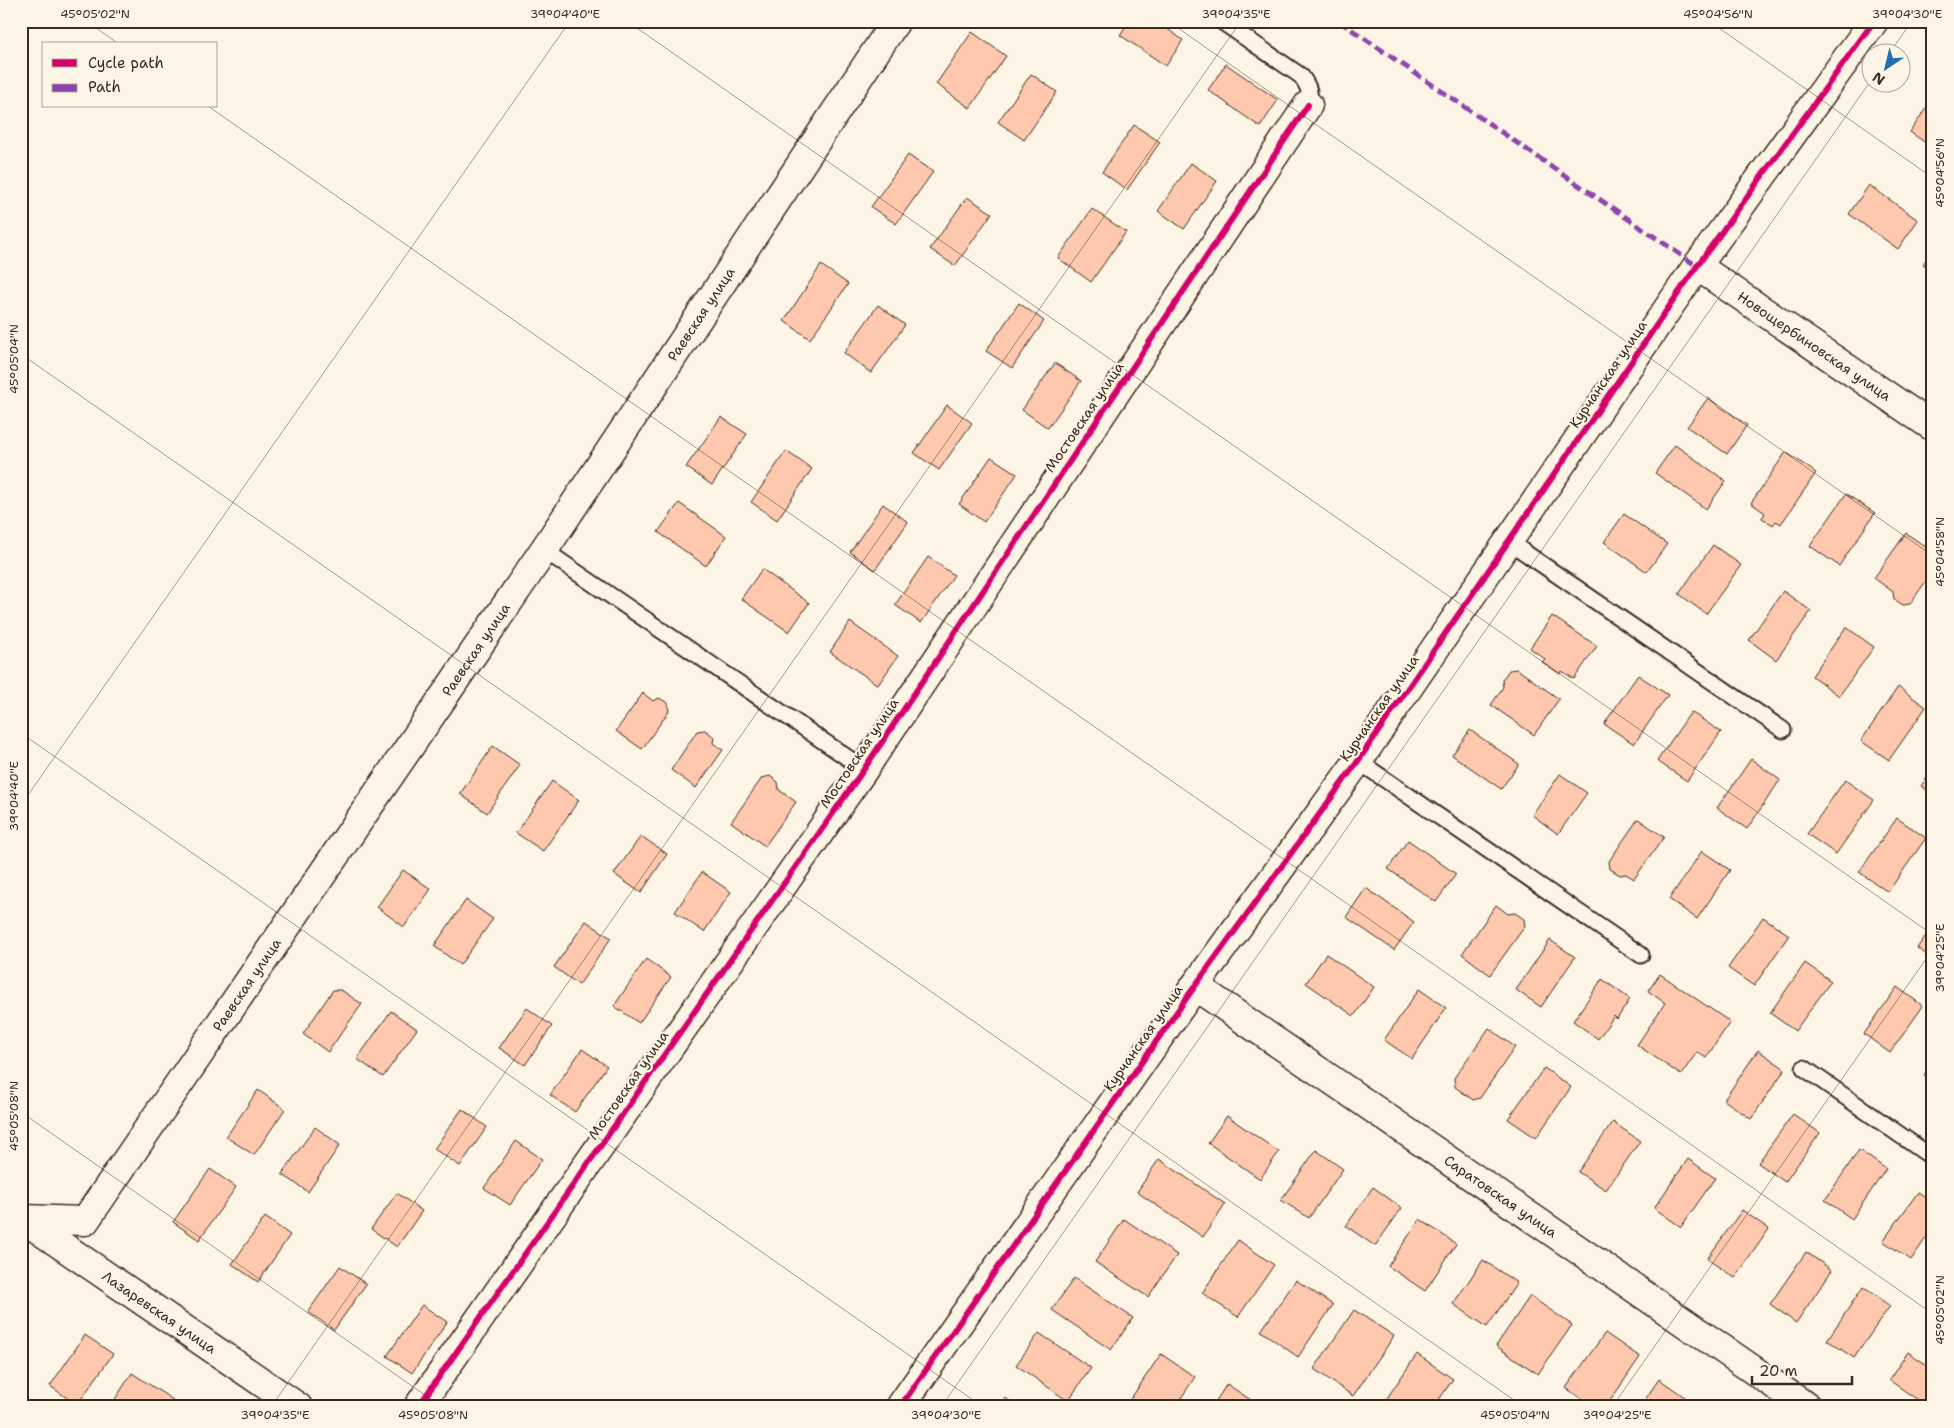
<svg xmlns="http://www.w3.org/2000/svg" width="1954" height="1428" font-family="'Shantell Sans',sans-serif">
	<rect width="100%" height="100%" fill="#fcf5e5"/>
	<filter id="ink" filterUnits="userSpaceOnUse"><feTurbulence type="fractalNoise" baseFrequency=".02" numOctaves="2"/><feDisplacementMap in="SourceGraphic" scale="10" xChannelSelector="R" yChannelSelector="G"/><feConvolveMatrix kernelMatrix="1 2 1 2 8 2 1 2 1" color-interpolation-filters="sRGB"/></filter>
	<g filter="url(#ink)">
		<g fill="#fdc8ae" stroke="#3b2a1e">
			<polygon points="1129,21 1156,21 1183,40 1166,66 1120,35"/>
			<polygon points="972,32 1006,56 970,108 936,84"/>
			<polygon points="1226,64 1278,100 1260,127 1208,90"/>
			<polygon points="1031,74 1057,92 1024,140 998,122"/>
			<polygon points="1929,104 1933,107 1933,148 1910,132"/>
			<polygon points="1134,125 1160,142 1127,190 1102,172"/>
			<polygon points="908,155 933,172 896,224 871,207"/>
			<polygon points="1191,163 1217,181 1184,229 1158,211"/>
			<polygon points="1869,185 1918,220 1898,249 1849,214"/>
			<polygon points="967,197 992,213 955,266 930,249"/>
			<polygon points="1092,209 1126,232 1091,282 1058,258"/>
			<polygon points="1933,249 1933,271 1923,264"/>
			<polygon points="821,265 848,284 810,339 784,321"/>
			<polygon points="1019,303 1044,321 1012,368 986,351"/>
			<polygon points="878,305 905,325 871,373 844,353"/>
			<polygon points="1055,363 1081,381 1048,428 1022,410"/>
			<polygon points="1708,398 1747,425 1727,454 1687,427"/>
			<polygon points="947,405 972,423 939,470 914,453"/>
			<polygon points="721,417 747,434 712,485 686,467"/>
			<polygon points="1675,445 1726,481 1706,509 1655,473"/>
			<polygon points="786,451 812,469 777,520 751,502"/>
			<polygon points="1786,452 1816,473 1781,524 1776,521 1773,525 1762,518 1765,513 1751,503"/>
			<polygon points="991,457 1017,474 984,522 959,504"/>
			<polygon points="1846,494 1875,513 1839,566 1810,546"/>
			<polygon points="679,503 726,536 706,566 658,532"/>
			<polygon points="883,504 908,522 875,570 850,552"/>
			<polygon points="1624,514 1667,544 1647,572 1604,542"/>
			<polygon points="1906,533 1933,552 1933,571 1910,604 1903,605 1894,599 1893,592 1874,578"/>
			<polygon points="1713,545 1741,565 1706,614 1679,594"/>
			<polygon points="928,557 954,575 921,623 895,605"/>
			<polygon points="762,569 809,603 789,632 741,599"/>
			<polygon points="1783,591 1811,611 1776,660 1749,640"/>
			<polygon points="1552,616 1597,646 1574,679 1562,671 1560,674 1542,662 1545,659 1530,648"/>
			<polygon points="850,622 898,656 878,685 830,652"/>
			<polygon points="1846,627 1874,647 1839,696 1812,676"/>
			<polygon points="1517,669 1559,699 1534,735 1491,705 1503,687 1502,680 1509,670"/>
			<polygon points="1638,675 1668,695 1634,744 1604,724"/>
			<polygon points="1898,687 1926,707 1889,760 1861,741"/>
			<polygon points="643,693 653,701 659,698 668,703 669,711 642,749 616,731"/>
			<polygon points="1691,712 1721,732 1687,781 1657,761"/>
			<polygon points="705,730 714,737 713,743 723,750 696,788 671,770 697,731"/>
			<polygon points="1470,730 1519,764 1501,789 1452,755"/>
			<polygon points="493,746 520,765 487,813 460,794"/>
			<polygon points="1751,759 1780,780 1747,829 1717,808"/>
			<polygon points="1933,769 1933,794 1921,786"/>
			<polygon points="1560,774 1587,793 1558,834 1532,815"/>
			<polygon points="770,776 778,782 779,790 796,802 765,846 731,822 762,778"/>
			<polygon points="1845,780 1874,800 1836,854 1807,834"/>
			<polygon points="552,781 579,800 543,851 516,833"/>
			<polygon points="1897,818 1926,838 1888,892 1859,872"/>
			<polygon points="1638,819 1664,837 1634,879 1626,874 1620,875 1610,869 1609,861"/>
			<polygon points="641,836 667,854 641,893 614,874"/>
			<polygon points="1408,840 1456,874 1436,902 1388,869"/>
			<polygon points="1702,851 1730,870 1697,919 1669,899"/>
			<polygon points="403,870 431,889 404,927 377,907"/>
			<polygon points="702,872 731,892 704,932 675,912"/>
			<polygon points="1366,888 1414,922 1394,950 1346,917"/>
			<polygon points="466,900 493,919 460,965 434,946"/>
			<polygon points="1496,905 1508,914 1515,913 1524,919 1525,926 1490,975 1462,954"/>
			<polygon points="1763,917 1789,935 1754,986 1728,968"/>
			<polygon points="586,921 611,938 579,985 554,967"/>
			<polygon points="1933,926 1933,959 1917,948"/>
			<polygon points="1550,940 1575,957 1541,1007 1516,990"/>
			<polygon points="1326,954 1374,987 1354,1016 1306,983"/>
			<polygon points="646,959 671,977 639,1023 614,1006"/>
			<polygon points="1805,963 1831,981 1795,1031 1770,1013"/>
			<polygon points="1660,974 1730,1022 1706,1058 1697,1052 1681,1075 1637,1045 1665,1003 1648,991"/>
			<polygon points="1602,979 1630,999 1617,1019 1614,1016 1598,1039 1573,1021"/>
			<polygon points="1897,987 1923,1006 1890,1053 1864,1034"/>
			<polygon points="1419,989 1446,1008 1412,1059 1384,1040"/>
			<polygon points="333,990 341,990 362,1004 328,1052 303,1034"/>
			<polygon points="527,1008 552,1026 525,1065 499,1048"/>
			<polygon points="391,1011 417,1029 383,1077 357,1059"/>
			<polygon points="1489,1028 1515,1047 1480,1098 1473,1100 1455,1087 1454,1078"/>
			<polygon points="582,1049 607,1066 575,1112 550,1095"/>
			<polygon points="1758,1050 1785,1069 1751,1119 1724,1100"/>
			<polygon points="1933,1062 1933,1081 1924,1075"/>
			<polygon points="1544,1068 1571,1087 1536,1138 1508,1119"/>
			<polygon points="258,1090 285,1109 254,1155 226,1137"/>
			<polygon points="462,1109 487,1127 460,1166 434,1149"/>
			<polygon points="1793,1114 1820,1133 1785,1182 1758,1163"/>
			<polygon points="1227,1116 1279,1152 1260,1179 1208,1143"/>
			<polygon points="1613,1122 1640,1141 1606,1190 1578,1172"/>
			<polygon points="315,1127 340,1145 308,1192 282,1174"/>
			<polygon points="516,1141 542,1159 510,1205 484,1188"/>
			<polygon points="1316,1150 1343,1169 1309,1218 1281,1200"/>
			<polygon points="1859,1150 1886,1169 1852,1219 1825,1200"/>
			<polygon points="1159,1159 1225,1204 1203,1237 1137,1192"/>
			<polygon points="1688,1159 1715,1178 1681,1227 1654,1208"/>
			<polygon points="210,1169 236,1187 199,1240 173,1222"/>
			<polygon points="1373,1187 1402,1208 1375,1246 1346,1226"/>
			<polygon points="1918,1192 1933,1202 1933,1228 1911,1260 1883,1241"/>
			<polygon points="397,1193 422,1211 397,1247 371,1229"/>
			<polygon points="1742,1210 1769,1229 1735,1278 1707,1259"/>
			<polygon points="265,1217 290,1235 258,1282 232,1264"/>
			<polygon points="1124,1219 1177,1255 1148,1297 1095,1262"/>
			<polygon points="1420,1219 1456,1244 1425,1291 1388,1266"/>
			<polygon points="1238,1240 1274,1265 1238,1317 1202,1293"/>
			<polygon points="1806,1252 1832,1270 1796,1323 1770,1304"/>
			<polygon points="1483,1260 1517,1283 1487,1327 1453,1304"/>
			<polygon points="340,1266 366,1284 334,1330 308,1312"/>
			<polygon points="1074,1278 1133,1318 1111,1350 1052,1310"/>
			<polygon points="1296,1280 1333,1305 1298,1357 1261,1331"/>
			<polygon points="1863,1287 1890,1306 1854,1358 1827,1340"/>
			<polygon points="1530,1296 1572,1325 1538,1374 1496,1346"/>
			<polygon points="422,1305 447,1322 412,1373 387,1356"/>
			<polygon points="1354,1310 1394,1336 1353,1396 1314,1369"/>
			<polygon points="1039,1333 1091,1368 1068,1401 1016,1365"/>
			<polygon points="1605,1333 1640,1357 1606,1407 1593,1407 1566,1388"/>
			<polygon points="85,1335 113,1354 77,1405 50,1386"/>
			<polygon points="1908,1352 1933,1369 1933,1407 1928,1407 1889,1380"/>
			<polygon points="1161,1354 1195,1377 1175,1407 1125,1407"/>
			<polygon points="1417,1354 1453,1379 1434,1407 1381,1407"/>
			<polygon points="132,1373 173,1400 168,1407 110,1407"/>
			<polygon points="1659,1379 1699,1407 1640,1407"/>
			<polygon points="1227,1384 1261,1407 1212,1407"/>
			<polygon points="1005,1398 1019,1407 999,1407"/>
			<polygon points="1472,1400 1482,1407 1468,1407"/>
		</g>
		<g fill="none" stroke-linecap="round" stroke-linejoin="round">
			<g stroke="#3b2a1e" stroke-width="19">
				<g id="lane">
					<path d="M1221,21L1301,76C1309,87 1311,92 1308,105"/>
					<polyline points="1508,541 1783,730"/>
					<polyline points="544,550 864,769"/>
					<polyline points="1358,761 1641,955"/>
					<polyline points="1804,1068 1933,1158"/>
				</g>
			</g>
			<g stroke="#3b2a1e" stroke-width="31">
				<g id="street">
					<path id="s1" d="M1697,266L1933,427"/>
					<path id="s2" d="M1195,986L1807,1407"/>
					<path id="s3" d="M23,1219L298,1407"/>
					<path id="s4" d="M21,1222L23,1219L85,1221L544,550L896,21"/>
					<polyline points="418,1407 864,769 1308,105"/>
					<polyline points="900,1407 1195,986 1358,761 1697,266 1874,21"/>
				</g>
			</g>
			<use href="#lane" stroke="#fcf5e5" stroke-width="15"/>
			<use href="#street" stroke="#fcf5e5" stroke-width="28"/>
			<polyline stroke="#8e44ad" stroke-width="5" stroke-dasharray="10 5" stroke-linecap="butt" points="1339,21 1697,266"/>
			<g stroke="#fcf5e5" stroke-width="9">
				<g id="cycleway">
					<polyline points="418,1407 864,769 1308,105"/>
					<polyline points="900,1407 1195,986 1358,761 1697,266 1874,21"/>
				</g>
			</g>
			<use href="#cycleway" stroke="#d6006c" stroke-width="6"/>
		</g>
	</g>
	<path fill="none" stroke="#3b2a1e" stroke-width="1" stroke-opacity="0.45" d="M86,21L119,44M627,21L1933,935M1168,21L1933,556M1709,21L1933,178M1890,52L1912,21M208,106L1933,1314M21,354L1524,1407M21,733L983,1407M21,805L570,21M21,1112L442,1407M271,1407L1241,21M941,1407L1872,79M1612,1407L1933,949"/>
	<g text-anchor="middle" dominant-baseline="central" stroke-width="4.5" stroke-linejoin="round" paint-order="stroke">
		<g font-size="14" fill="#3b2a1e" stroke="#fcf5e5">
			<text stroke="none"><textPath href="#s4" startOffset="1162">Раевская улица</textPath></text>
			<text stroke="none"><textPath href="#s1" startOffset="142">Новощербиновская улица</textPath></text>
			<text transform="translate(1608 374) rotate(-56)">Курчанская улица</text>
			<text transform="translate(1084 417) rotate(-56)">Мостовская улица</text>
			<text stroke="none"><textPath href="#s4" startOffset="758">Раевская улица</textPath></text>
			<text transform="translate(1379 708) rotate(-55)">Курчанская улица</text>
			<text transform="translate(859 753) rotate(-56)">Мостовская улица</text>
			<text stroke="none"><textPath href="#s4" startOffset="352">Раевская улица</textPath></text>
			<text transform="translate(1143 1038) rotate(-55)">Курчанская улица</text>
			<text transform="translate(628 1085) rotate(-55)">Мостовская улица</text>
			<text stroke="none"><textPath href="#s2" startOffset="371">Саратовская улица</textPath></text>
			<text stroke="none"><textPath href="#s3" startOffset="165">Лазаревская улица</textPath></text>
		</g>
	</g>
	<rect width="1954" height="1428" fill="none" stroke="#fcf5e5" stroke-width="55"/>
	<rect x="42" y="42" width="175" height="65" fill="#fcf5e5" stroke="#afa495"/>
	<rect x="52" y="59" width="25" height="8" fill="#d6006c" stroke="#afa495"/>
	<text x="88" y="68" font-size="15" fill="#3b2a1e">Cycle path</text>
	<rect x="52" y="84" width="25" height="8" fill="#8e44ad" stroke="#afa495"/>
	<text x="88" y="92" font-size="15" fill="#3b2a1e">Path</text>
	<g transform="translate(1886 68) rotate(215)"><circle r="24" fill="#fcf5e5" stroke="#afa495"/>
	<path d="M0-4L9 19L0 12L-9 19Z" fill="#1f6fb2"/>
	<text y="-8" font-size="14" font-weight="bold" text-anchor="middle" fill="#3b2a1e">N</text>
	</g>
	<path d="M1752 1376v8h100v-8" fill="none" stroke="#3b2a1e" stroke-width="2.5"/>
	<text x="1759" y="1376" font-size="15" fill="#3b2a1e" stroke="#fcf5e5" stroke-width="4" paint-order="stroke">20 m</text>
	<rect x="28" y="28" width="1898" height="1372" fill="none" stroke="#3b2a1e" stroke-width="2"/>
	<g font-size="12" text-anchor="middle" fill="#3b2a1e">
		<text x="95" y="18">45°05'02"N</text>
		<text x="565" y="18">39°04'40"E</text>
		<text x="1236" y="18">39°04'35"E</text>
		<text x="1718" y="18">45°04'56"N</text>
		<text x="1907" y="18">39°04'30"E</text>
		<text transform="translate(1940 173) rotate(-90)" y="4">45°04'56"N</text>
		<text transform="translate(14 359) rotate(-90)" y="4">45°05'04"N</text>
		<text transform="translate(1940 552) rotate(-90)" y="4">45°04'58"N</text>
		<text transform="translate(14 796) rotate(-90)" y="4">39°04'40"E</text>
		<text transform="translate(1940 958) rotate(-90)" y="4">39°04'25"E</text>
		<text transform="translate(14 1116) rotate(-90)" y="4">45°05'08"N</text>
		<text transform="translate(1940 1310) rotate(-90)" y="4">45°05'02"N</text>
		<text x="275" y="1419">39°04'35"E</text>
		<text x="433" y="1419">45°05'08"N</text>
		<text x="946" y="1419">39°04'30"E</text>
		<text x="1515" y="1419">45°05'04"N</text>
		<text x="1617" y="1419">39°04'25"E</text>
	</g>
</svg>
